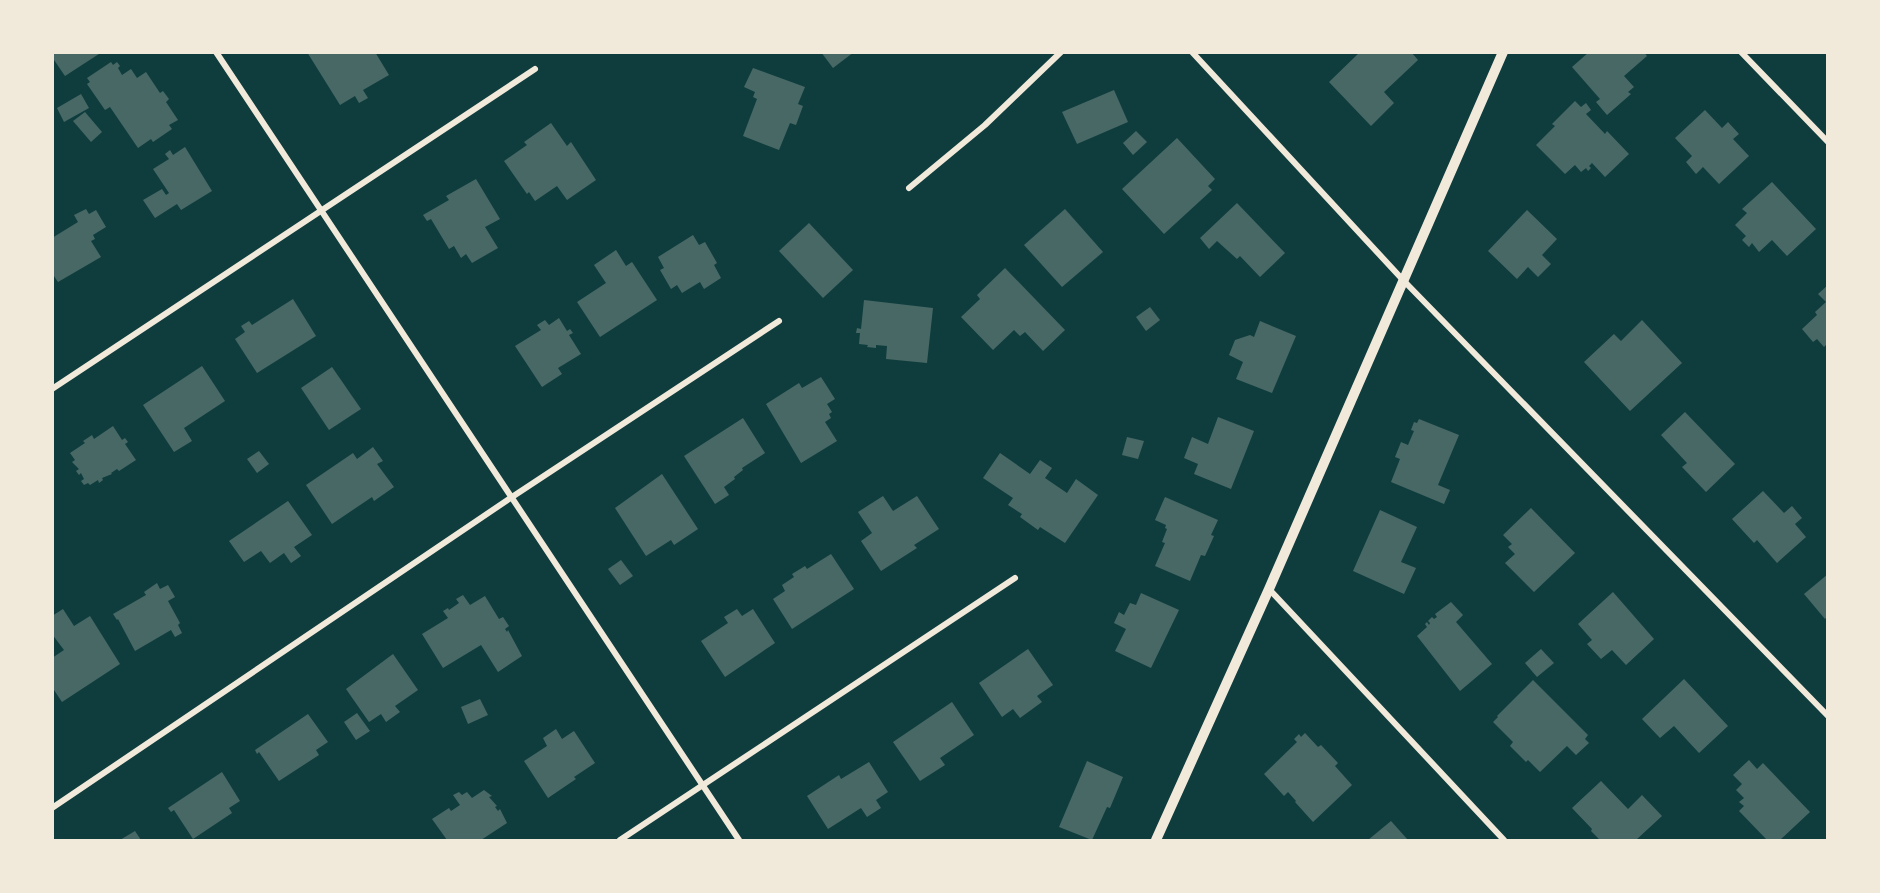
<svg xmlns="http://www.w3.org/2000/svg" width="1880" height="893" font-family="Poppins,sans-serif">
	<rect width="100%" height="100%" fill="#0f3d3e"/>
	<g fill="#486865">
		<polygon points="52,52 102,52 65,76 52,57"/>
		<polygon points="307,52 375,52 389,75 363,90 368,98 359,103 355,96 340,105"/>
		<polygon points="821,52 854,52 833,68"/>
		<polygon points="1360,52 1411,52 1418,60 1384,92 1394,103 1371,126 1329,82"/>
		<polygon points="1589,52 1644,52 1647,56 1624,76 1634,87 1628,92 1631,94 1607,115 1596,102 1600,99 1572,67"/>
		<polygon points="111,62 113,65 117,62 120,66 118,68 122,75 131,69 137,78 146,72 160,93 163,91 169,99 166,102 178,120 169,125 172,129 153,142 151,139 138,148 110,107 105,110 87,84 90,82 87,78"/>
		<polygon points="753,68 805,87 798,104 803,106 796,125 790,123 779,150 743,136 757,99 753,97 755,92 744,87"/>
		<polygon points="1114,90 1128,122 1077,144 1062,112"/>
		<polygon points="81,94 89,108 64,122 57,108"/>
		<polygon points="1575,101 1581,107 1586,103 1591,110 1586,114 1605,134 1607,131 1629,154 1605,177 1592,163 1589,166 1591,168 1588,171 1586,168 1581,172 1575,165 1565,174 1536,145 1555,126 1552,124"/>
		<polygon points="1705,110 1722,128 1728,122 1739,134 1733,139 1749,156 1719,184 1703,167 1696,174 1686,162 1692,156 1675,138"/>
		<polygon points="85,112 102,132 91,142 73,121"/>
		<polygon points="551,123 567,146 571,142 596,180 567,200 557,186 535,201 529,192 527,194 504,161 527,145 524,142"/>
		<polygon points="1136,131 1147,142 1133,155 1123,143"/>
		<polygon points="1177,138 1215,179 1208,186 1212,190 1164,234 1122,189"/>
		<polygon points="185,147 212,191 181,210 177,204 155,218 143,200 162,189 166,195 169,193 153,169 169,159 165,154 170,150 173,155"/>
		<polygon points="476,179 500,219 485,227 498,248 472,263 466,254 461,258 454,246 449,249 431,219 427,221 423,215 449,200 446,196"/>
		<polygon points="1772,182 1816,229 1787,256 1772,240 1759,252 1752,243 1749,247 1742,240 1746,236 1735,225 1747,213 1742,209"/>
		<polygon points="1237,203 1285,253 1260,277 1240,256 1237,259 1217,241 1209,249 1200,238"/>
		<polygon points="86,209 89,214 96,210 106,227 93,235 95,239 91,241 101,257 58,282 52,273 52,238 78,222 74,215"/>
		<polygon points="1065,209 1103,252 1062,287 1024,245"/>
		<polygon points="1527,210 1557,239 1542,255 1551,264 1538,277 1528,267 1517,279 1488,251"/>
		<polygon points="809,223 853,270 823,298 779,251"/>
		<polygon points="693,235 699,245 705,242 717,263 714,265 721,278 704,289 700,282 682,293 677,285 671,289 660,270 664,268 658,257"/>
		<polygon points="616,250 626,266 632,262 657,300 600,337 577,302 606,283 594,265"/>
		<polygon points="1005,268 1065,330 1043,351 1025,332 1020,336 1014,330 993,350 961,317 980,299 977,295"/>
		<polygon points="1828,285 1828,343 1824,347 1817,339 1813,342 1802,329 1817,315 1815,312 1826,302 1818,294"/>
		<polygon points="293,299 316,336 257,373 235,339 245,332 241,326 249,321 252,325"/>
		<polygon points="864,300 933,308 927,363 886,359 887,346 876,345 876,348 867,347 868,345 859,344 860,333 856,333 857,328 861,329"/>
		<polygon points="1150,307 1160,320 1146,331 1136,317"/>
		<polygon points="559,318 567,331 570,329 573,333 569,335 581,354 558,368 562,374 542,387 515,346 541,330 537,325 545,320 549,325"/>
		<polygon points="1642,320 1682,363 1630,411 1584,362 1614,334 1621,341"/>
		<polygon points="1260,321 1296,336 1272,393 1236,379 1243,362 1229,355 1235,340 1250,335 1254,337"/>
		<polygon points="202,366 225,401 184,428 192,441 174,452 143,405"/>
		<polygon points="332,367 361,409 329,430 301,388"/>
		<polygon points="821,377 835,399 827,404 832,412 829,414 831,418 825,422 837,441 801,463 766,404 799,383 802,388"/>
		<polygon points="1685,412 1735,464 1706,492 1682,467 1687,463 1661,435"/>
		<polygon points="1218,417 1254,431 1231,489 1194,474 1198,464 1184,458 1192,437 1208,444"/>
		<polygon points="743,418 765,453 742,468 743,470 734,477 735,479 724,487 729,495 715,504 684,456"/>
		<polygon points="1419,419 1459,435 1438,485 1450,490 1444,504 1391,482 1400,459 1395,457 1401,442 1408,445 1414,431 1411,430 1414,422 1417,423"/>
		<polygon points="113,426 122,440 125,438 128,442 125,444 136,460 119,471 117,469 111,473 112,474 102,478 103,480 99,483 98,480 90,485 88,483 84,485 81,481 84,479 81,473 79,475 76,471 79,469 72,462 75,460 70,453 85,443 83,441 92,435 94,439"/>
		<polygon points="1127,437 1144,441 1138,459 1122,455"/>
		<polygon points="373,447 383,461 377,464 394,487 374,501 372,497 332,524 306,485 353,453 357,459"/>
		<polygon points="259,451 269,464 257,473 247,459"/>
		<polygon points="1000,453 1030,474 1040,460 1052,468 1045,478 1067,493 1076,479 1098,495 1065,543 1040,527 1038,530 1020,517 1022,514 1008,505 1013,498 983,478"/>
		<polygon points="662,474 698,529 674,545 671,540 646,556 615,508"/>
		<polygon points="1763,491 1784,513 1792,506 1802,518 1795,524 1806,537 1777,563 1757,540 1754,543 1732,519"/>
		<polygon points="883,496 893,511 917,496 939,529 914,545 917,548 881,571 861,541 872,533 858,512"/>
		<polygon points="1165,497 1218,520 1211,535 1214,536 1205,556 1201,555 1190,581 1155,566 1165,543 1162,542 1167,529 1165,528 1166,525 1155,520"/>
		<polygon points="288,501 312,535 294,547 301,556 291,563 284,553 270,563 261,551 244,562 229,541"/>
		<polygon points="1531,508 1575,553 1534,592 1505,563 1515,554 1508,547 1512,544 1503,535"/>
		<polygon points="1380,510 1417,527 1401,562 1416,568 1404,594 1353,571"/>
		<polygon points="831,554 854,589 792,629 773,599 785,591 782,585 794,577 792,574 805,566 807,569"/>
		<polygon points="621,560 633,576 620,585 608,569"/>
		<polygon points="1828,574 1828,616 1825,619 1804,594"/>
		<polygon points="157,583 160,589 168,585 175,597 168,601 180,623 178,625 182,633 175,637 171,630 135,651 118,619 117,620 113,614 146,595 144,592"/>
		<polygon points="1613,592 1654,639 1626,665 1612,650 1601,659 1587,644 1592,640 1578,624"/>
		<polygon points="1141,593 1179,610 1151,668 1115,651 1126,629 1114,623 1119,612 1124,615 1130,603 1136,605"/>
		<polygon points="463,595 470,605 485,596 499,619 503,617 509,626 505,629 507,632 508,630 522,656 498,672 481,645 443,668 422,634 448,618 443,611 448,608 449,610 459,603 456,599"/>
		<polygon points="1451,602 1463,615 1456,622 1492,664 1460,691 1417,636 1427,627 1425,624 1427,622 1429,625 1430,623 1428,621 1432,617 1434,619 1437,617 1435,614"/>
		<polygon points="63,609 74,626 90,616 120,664 62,702 52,687 52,658 64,650 52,634 52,616"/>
		<polygon points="737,609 742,616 753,609 775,643 725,677 701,641 728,623 724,617"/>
		<polygon points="1028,649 1053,685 1037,696 1042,702 1020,718 1013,709 1002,717 979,683"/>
		<polygon points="1541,649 1554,663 1537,677 1525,663"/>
		<polygon points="393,654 418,690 395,706 400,712 386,722 381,714 369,722 346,689"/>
		<polygon points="1684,679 1728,726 1699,753 1674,726 1660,738 1642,719"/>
		<polygon points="1533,680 1588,735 1585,739 1589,743 1576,755 1567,746 1540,772 1528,760 1526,762 1510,746 1513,742 1493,722 1498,717 1497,716"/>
		<polygon points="480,699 488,715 468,724 461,707"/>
		<polygon points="952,702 974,735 940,758 945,765 920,781 893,742"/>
		<polygon points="357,713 370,731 356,740 344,722"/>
		<polygon points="308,714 328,742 316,750 319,755 279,781 259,752 257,754 255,750"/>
		<polygon points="556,729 562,739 574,731 595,763 574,777 576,779 548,798 524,761 547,746 543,738"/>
		<polygon points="1305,733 1318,747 1321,745 1338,763 1335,766 1352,785 1313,822 1295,802 1296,801 1288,792 1284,796 1264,774 1297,742 1294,739 1299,734 1301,737"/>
		<polygon points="1749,760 1757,769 1763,763 1810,812 1780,840 1767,840 1739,811 1744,806 1739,802 1744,798 1736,790 1742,784 1733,775"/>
		<polygon points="1087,761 1123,777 1110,808 1107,807 1092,840 1059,827"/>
		<polygon points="869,762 888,792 876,800 881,808 867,817 861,808 828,829 807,796 839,775 841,779"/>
		<polygon points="222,772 240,801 229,808 232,813 193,839 174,810 171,812 168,808"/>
		<polygon points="1601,781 1628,809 1642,795 1662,816 1636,840 1600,840 1591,831 1592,829 1572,808"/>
		<polygon points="484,790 492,796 489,797 497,806 495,807 498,811 500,809 507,823 481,840 447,840 432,819 449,808 451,811 460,805 453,795 459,792 462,795 467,792 472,798"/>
		<polygon points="1391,821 1408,840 1368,840"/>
		<polygon points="135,831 141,840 120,840"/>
	</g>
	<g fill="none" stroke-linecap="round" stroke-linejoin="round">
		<g stroke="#f1e9da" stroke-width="6">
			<polyline points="216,52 739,840"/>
			<polyline points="1192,52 1403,280 1828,716"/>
			<polyline points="1741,52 1828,142"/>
			<polyline points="909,188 985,125 1061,52"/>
			<polyline points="52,389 535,69"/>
			<polyline points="1269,589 1504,840"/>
			<polyline points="52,808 512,497 779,321"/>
			<polyline points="620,840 1015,578"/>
		</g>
		<polyline stroke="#f1e9da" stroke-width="10" points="1156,840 1269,589 1503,52"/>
	</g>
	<rect width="1880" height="893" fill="none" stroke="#f1e9da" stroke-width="108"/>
</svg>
